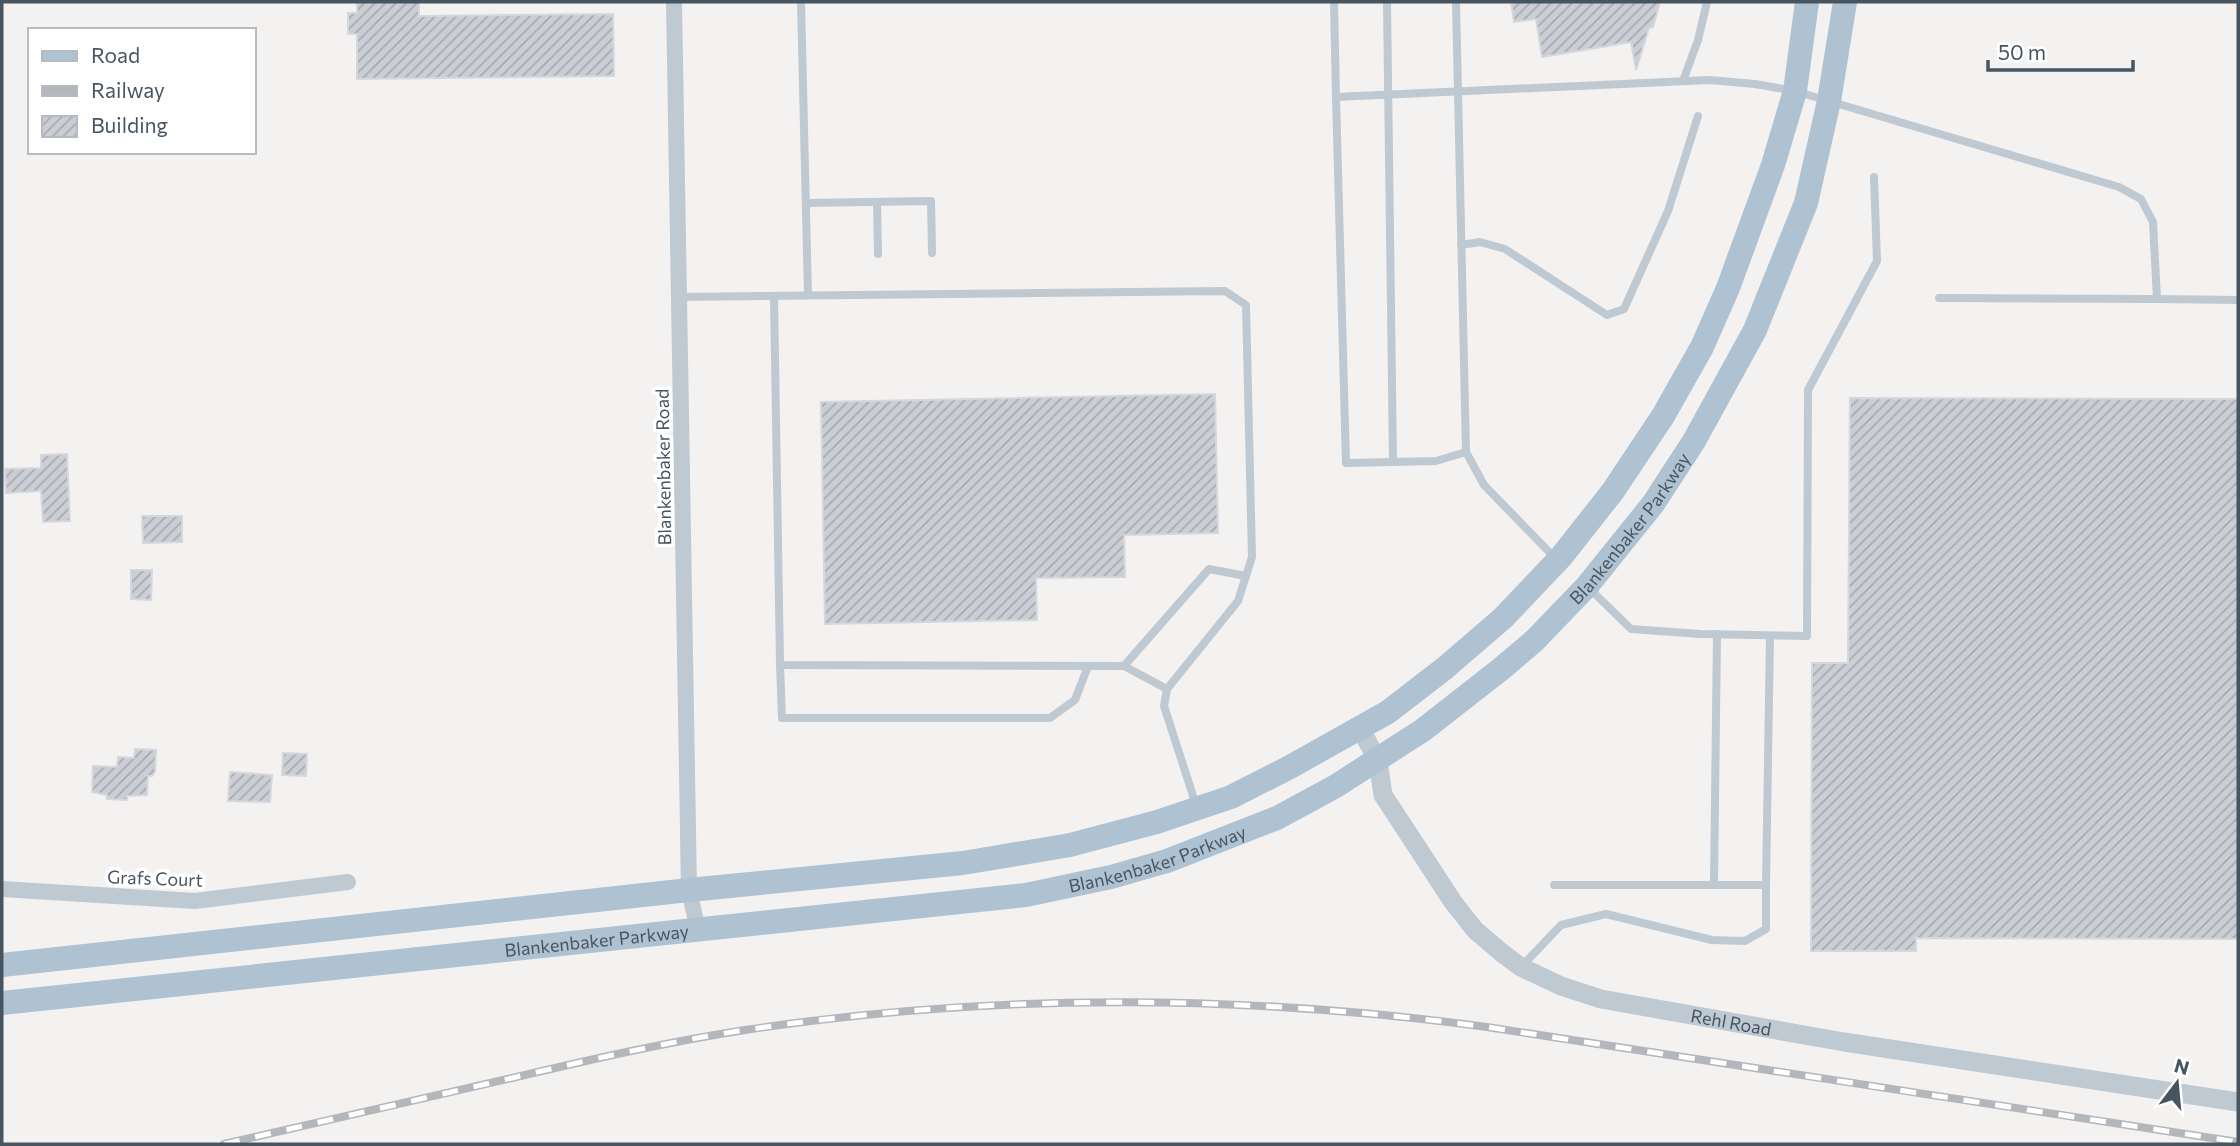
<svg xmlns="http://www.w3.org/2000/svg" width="2240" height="1146" font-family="Commissioner,sans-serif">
	<defs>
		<pattern id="building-hatch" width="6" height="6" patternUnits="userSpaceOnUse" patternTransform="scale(1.75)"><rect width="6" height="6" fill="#cbced4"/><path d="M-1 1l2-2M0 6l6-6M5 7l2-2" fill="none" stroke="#a7aaaf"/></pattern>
	</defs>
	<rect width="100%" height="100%" fill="#f4f1f1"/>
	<g fill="url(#building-hatch)" stroke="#d5d7dd" stroke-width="2">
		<polygon points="357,2 419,2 419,16 613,14 614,76 357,79 357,34 348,34 348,13 357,13"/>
		<polygon points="1511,2 1660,2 1653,27 1649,28 1636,70 1631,42 1542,57 1536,19 1514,22"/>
		<polygon points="1215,394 1218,533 1124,535 1125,577 1036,578 1037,620 825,624 821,402"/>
		<polygon points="1850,398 2238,399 2238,939 1916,938 1916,951 1811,951 1812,663 1848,663"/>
		<polygon points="67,454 70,521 43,522 41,491 6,493 5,469 41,468 41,455"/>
		<polygon points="142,516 182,516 182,542 143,543"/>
		<polygon points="131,570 152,570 151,600 131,599"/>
		<polygon points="135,749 156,750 155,772 152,776 148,776 147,795 127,796 127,800 107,799 107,795 92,792 93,766 117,767 118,757 134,758"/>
		<polygon points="283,753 307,754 306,776 282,775"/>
		<polygon points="230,772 272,775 270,802 228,801"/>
	</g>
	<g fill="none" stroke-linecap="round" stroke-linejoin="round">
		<g stroke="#bec9d2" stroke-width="8">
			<polyline points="801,2 808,295"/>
			<polyline points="1334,2 1336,97"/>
			<polyline points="1387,2 1393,462"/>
			<polyline points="1456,2 1466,452 1484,485 1555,558"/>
			<polyline points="1683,81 1698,40 1707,2"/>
			<polyline points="877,202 878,254"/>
			<polyline points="806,203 931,201 932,253"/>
			<polyline points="1461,245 1480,242 1505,249 1607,315 1624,309 1668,211 1698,116"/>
			<polyline points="774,296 780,665 1124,666 1209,569 1246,576"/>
			<polyline points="679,297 1225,291 1246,305 1252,557 1238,601 1167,689 1164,706 1196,805"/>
			<polyline points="2157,299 2238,300"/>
			<polyline points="1466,452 1436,461 1346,463 1336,97 1710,80 1755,84 1795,91 2119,187 2141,199 2153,222 2157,299 1939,298"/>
			<polyline points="1589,588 1631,629 1700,634 1807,636 1808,390 1877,261 1874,177"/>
			<polyline points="780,665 782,718 1050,718 1075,700 1088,666"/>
			<polyline points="1124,666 1167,689"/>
			<polyline points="1714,885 1717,634"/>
			<polyline points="1766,885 1770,636"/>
			<polyline points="1521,967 1561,925 1606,914 1712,940 1745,941 1766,929 1766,885 1554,885"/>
		</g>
		<g stroke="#bec9d2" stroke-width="16">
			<polyline points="674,2 689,890 698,930"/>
			<polyline points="2,889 195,901 348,882"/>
		</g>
		<path stroke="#bec9d2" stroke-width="19" id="s1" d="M1360,728L1378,761L1383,795L1453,902L1475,930L1502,953L1521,967L1561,986L1601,999L1844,1042L2238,1102"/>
		<g stroke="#afc2d2" stroke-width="24">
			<polyline points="2,965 689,890 963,863 1070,845 1157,822 1231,797 1290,767 1388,712 1445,668 1503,618 1561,557 1613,491 1663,416 1702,347 1728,288 1773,165 1795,91 1807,2"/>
			<path id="s2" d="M2,1003L1026,895L1111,877L1167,861L1277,818L1336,786L1423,730L1501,669L1535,640L1587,586L1653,504L1694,441L1755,330L1806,203L1829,101L1845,2"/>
		</g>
		<g stroke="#b3b7bc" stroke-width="8">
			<path id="rail" d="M224,1144C320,1122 416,1100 512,1078C589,1060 666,1042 745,1030C991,993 1240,994 1487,1027L2238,1142"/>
		</g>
		<use href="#rail" stroke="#fff" stroke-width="5" stroke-dasharray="16" stroke-linecap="butt"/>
	</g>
	<g text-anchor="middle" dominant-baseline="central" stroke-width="7" stroke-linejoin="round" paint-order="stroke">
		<g font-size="18" fill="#475561" stroke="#fff">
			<text transform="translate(663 467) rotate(-91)">Blankenbaker Road</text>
			<text stroke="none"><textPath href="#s2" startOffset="1754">Blankenbaker Parkway</textPath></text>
			<text stroke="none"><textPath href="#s2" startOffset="1166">Blankenbaker Parkway</textPath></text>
			<text transform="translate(155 878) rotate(2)">Grafs Court</text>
			<text stroke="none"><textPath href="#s2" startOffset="598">Blankenbaker Parkway</textPath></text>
			<text stroke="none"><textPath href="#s1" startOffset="513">Rehl Road</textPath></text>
		</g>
	</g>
	<rect width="2240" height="1146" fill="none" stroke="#475561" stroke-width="7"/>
	<rect x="28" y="28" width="228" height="126" fill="#ffffff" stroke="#b5bbc0" stroke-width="2"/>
	<rect x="42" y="51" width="35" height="10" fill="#afc2d2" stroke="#b5bbc0" stroke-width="2"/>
	<text x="91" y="63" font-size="21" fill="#475561">Road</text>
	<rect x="42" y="86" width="35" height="10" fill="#b3b7bc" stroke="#b5bbc0" stroke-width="2"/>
	<text x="91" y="98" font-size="21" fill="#475561">Railway</text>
	<rect x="42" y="116" width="35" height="21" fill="url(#building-hatch)" stroke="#b5bbc0" stroke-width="2"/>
	<text x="91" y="133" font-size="21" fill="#475561">Building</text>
	<g transform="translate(2177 1083) rotate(16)" stroke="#ffffff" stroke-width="5" paint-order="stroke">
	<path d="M0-5L12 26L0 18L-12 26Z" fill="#475561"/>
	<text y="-10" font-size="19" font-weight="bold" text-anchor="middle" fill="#475561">N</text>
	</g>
	<path d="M1988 60v10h145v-10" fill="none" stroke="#475561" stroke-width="3.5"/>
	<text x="1998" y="60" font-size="21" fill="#475561" stroke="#ffffff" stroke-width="5" paint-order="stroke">50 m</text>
</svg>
